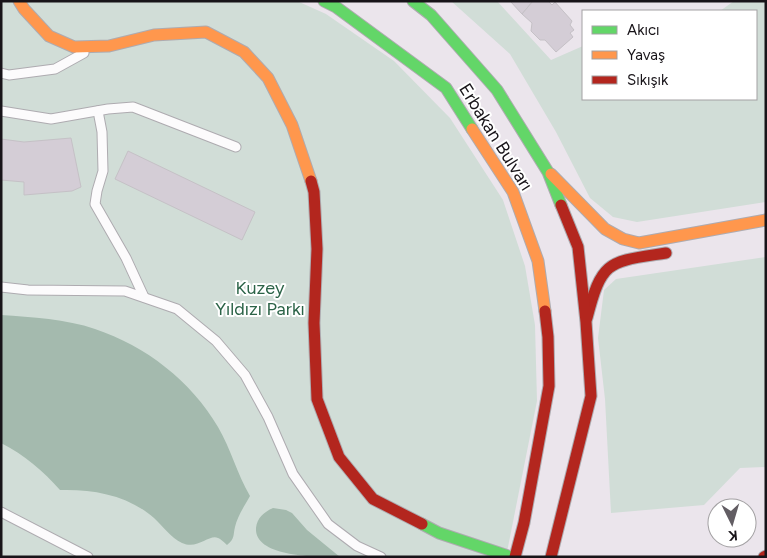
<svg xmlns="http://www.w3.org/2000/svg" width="767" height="558" font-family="Figtree,sans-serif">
	<rect width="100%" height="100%" fill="#ebe5ec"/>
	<g fill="#d1ddd7">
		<polygon points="1,1 297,1 326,14 394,61 450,118 503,200 525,266 535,325 537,401 506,557 1,557"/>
		<polygon points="451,1 497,1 551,60 583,46 583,99 756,99 756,11 720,11 734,1 766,1 766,202 637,222 613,217 590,198 556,132 510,54"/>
		<polygon points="766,257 766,467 740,468 704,505 611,513 605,399 598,338 604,290 616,279"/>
	</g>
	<g fill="#a4baae">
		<path d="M1,315C32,317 66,319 95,329C146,346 191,381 218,427C231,449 237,474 250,496C245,505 237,517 235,527C233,535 235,539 227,545C225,543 221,539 218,538C209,534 198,550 182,543C171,538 162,525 154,518C128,495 93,489 60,490C43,471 25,455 1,443Z"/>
		<path d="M273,508L286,510L292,513L307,530L340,557C320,557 254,558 256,528C257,518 264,512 273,508Z"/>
	</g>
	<g fill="#d4cdd6" stroke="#c5c1c6">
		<polygon points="510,1 533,1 522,14"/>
		<polygon points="533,1 548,1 552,5 555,2 572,21 570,25 574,30 570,33 573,37 556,52 545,40 540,40 531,31 532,23 522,14"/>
		<polygon points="71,138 81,187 72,191 24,195 24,182 1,180 1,139 24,142"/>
		<polygon points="128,151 255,212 242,240 115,179"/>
	</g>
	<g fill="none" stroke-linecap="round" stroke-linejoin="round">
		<g stroke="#aeabb0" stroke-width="11">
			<g id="lane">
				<polyline points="1,73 9,75 55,69 84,53"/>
				<polyline points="1,111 51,119 108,109 133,107 236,147"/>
				<polyline points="98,111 102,132 103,171 97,191 95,204 126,258 144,297"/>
				<polyline points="1,287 28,290 125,291 177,309 216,341 245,375 268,417 293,474 328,524 357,546 381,557"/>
				<polyline points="1,512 88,557"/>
			</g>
		</g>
		<g stroke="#aeabb0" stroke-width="13">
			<g id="fast">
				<polyline points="324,1 336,7 446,88 472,129"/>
				<polyline points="413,1 431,15 497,90 548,172 561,205"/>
				<polyline points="422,524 439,533 511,557"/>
			</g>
		</g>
		<g stroke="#aeabb0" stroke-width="13">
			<g id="slow">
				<polyline points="19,1 24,9 49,36 74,47 109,46 154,35 206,32 244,52 268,78 292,125 311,181"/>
				<polyline points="472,129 513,192 538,261 545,311"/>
				<polyline points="551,174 605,229 623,239 639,243 766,220"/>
			</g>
		</g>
		<g stroke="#aeabb0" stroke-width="13">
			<g id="jam">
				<polyline points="311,181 314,192 317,249 314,323 317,399 339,457 373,499 422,524"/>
				<path d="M587,318C602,259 609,262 666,253"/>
				<polyline points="515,557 524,523 549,386 548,337 545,311"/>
				<polyline points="551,557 591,396 586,322 578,247 561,205"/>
				<polyline points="764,557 766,556"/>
			</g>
		</g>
		<use href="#lane" stroke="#fcfbfc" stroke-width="9"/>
		<use href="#fast" stroke="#63d668" stroke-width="11"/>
		<use href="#slow" stroke="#ff974d" stroke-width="11"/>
		<use href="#jam" stroke="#b3261e" stroke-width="11"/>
	</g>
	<g text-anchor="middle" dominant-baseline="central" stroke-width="4" stroke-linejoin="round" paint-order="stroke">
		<g font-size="18" fill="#181419" stroke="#fff">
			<text transform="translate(496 137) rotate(58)">Erbakan Bulvarı</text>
		</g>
		<g font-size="18" fill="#2b6347" stroke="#fff">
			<text x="260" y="288">Kuzey<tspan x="260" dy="21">Yıldızı Parkı</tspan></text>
		</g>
	</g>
	<rect width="767" height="558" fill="none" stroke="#181419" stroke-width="5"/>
	<rect x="582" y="10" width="175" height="90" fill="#ffffff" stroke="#a3a1a3"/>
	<rect x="592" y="26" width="25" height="8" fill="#63d668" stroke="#a3a1a3"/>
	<text x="627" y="35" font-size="15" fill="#181419">Akıcı</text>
	<rect x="592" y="51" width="25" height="8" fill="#ff974d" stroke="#a3a1a3"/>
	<text x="627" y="60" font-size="15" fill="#181419">Yavaş</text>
	<rect x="592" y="76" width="25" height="8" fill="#b3261e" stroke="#a3a1a3"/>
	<text x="627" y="85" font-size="15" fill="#181419">Sıkışık</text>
	<g transform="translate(732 523) rotate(175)"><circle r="24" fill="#ffffff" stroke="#a3a1a3"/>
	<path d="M0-4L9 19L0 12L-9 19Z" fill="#625d63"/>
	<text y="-8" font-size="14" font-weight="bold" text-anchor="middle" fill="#181419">K</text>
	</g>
</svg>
